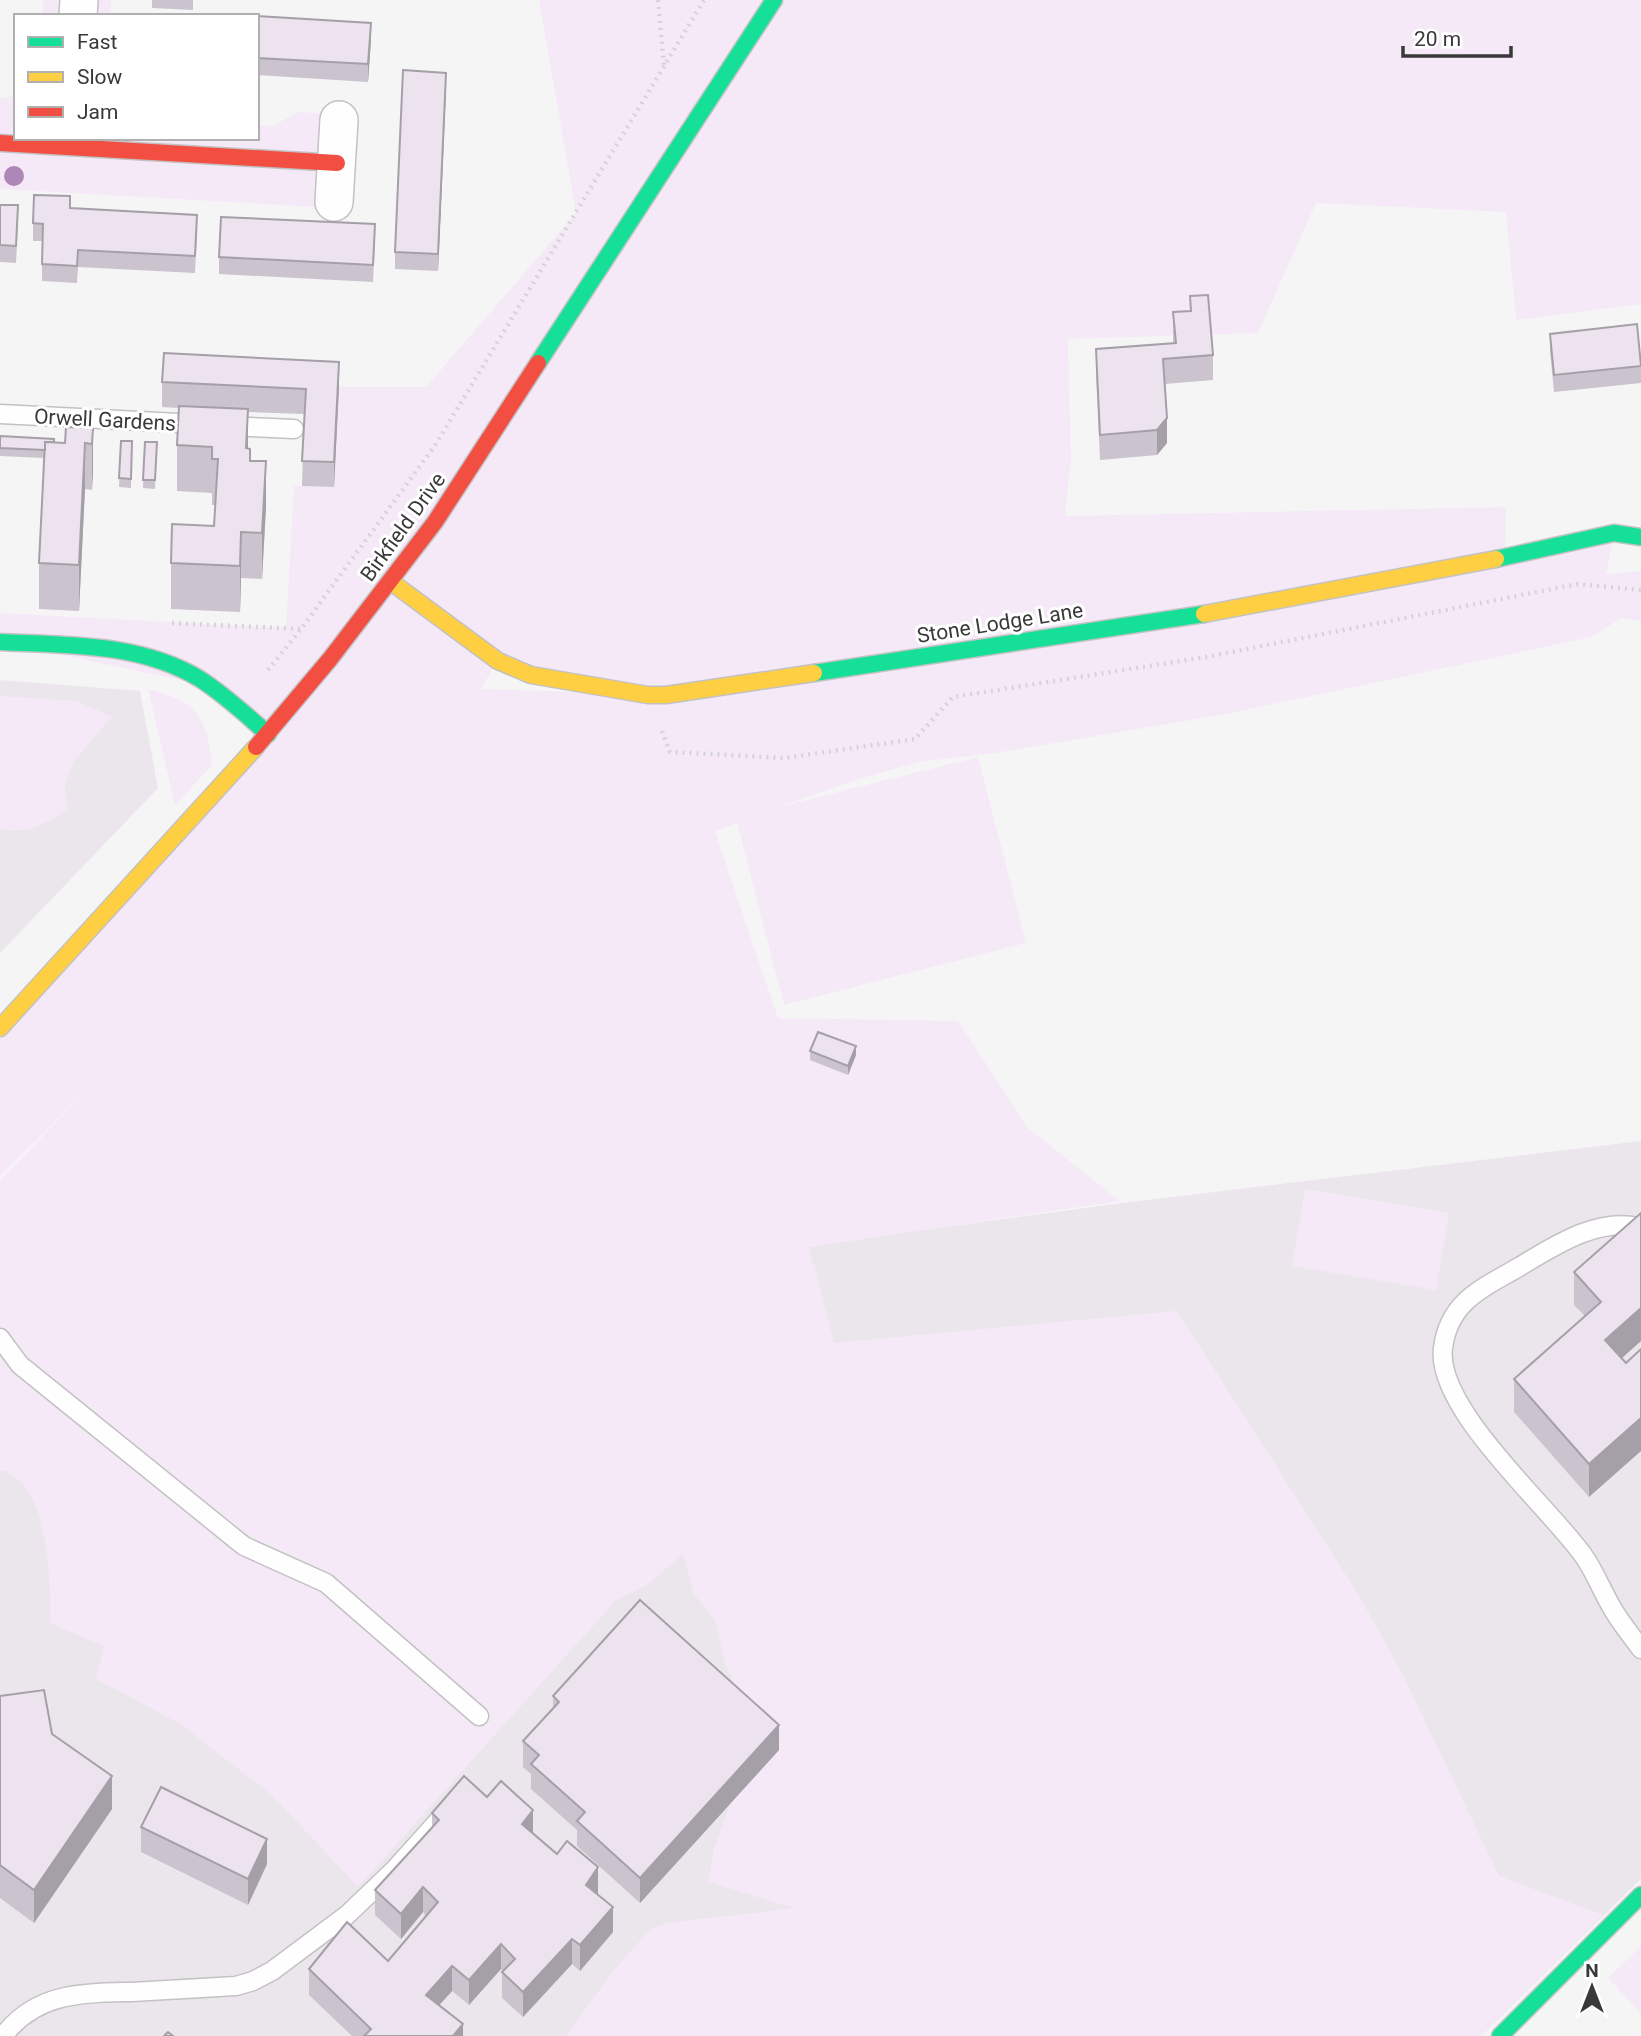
<svg xmlns="http://www.w3.org/2000/svg" width="1641" height="2036" font-family="Roboto,sans-serif">
	<rect width="100%" height="100%" fill="#f6f5f6"/>
	<g fill="#ebe6ec">
		<polygon points="0,680 140,691 158,788 0,953"/>
		<polygon points="1641,1141 1641,1879 1481,2036 0,2036 0,1186 782,1249 1122,1203"/>
	</g>
	<g fill="#f5e9f8" fill-rule="evenodd">
		<polygon points="43,0 111,0 110,16 42,16"/>
		<path d="M539,0H1641V304L1516,320L1506,212L1316,203L1258,333L1068,339L1071,459L1065,516L1506,507L1505,557L1614,533L1606,574L1641,571V621L1621,618L1592,637L1221,715L995,753L919,762L859,779L782,806L978,757L1026,943L784,1005L737,823L715,831L778,1018L958,1021L1028,1128L1120,1201L809,1247L834,1343L1177,1311L1358,1594L1402,1673L1499,1876L1603,1915L1481,2036H566L613,1971L651,1929L667,1923L795,1908L708,1882L714,1849L731,1802L742,1703L725,1663L716,1622L694,1594L683,1554L647,1585L616,1600L358,1887L272,1795L179,1723L96,1679L104,1646L50,1623C51,1586 49,1513 22,1484C17,1479 10,1474 5,1470L0,1471V1180L93,1084L0,1176V1028L268,734L210,686L0,642V613L286,628L294,486L334,487L339,387H426L576,213ZM497,661L639,694L481,689Z"/>
		<polygon points="16,93 16,138 257,138 257,125 272,126 299,112 356,115 352,209 0,189 0,98 7,98"/>
		<path d="M148,689C196,701 207,716 212,765L175,805Z"/>
		<path d="M0,696L76,701L112,717L73,762L65,786L67,809C45,825 28,834 0,829Z"/>
		<polygon points="1305,1189 1449,1213 1436,1290 1292,1266"/>
		<polygon points="1641,1946 1641,2013 1608,1978"/>
	</g>
	<g fill="none" stroke-linecap="round" stroke-linejoin="round">
		<g stroke="#c3c2c3" stroke-width="21">
			<g id="lane">
				<polyline points="0,414 199,424"/>
				<polyline points="227,426 294,429"/>
				<path d="M1641,1228C1599,1216 1554,1246 1519,1267C1483,1288 1449,1301 1443,1348C1435,1408 1548,1506 1583,1555C1594,1570 1601,1589 1611,1606C1619,1621 1631,1635 1641,1649"/>
				<polyline points="0,1338 20,1365 244,1546 326,1583 479,1716"/>
				<path d="M3,2036C37,1992 82,1993 132,1992C166,1990 201,1988 236,1986L253,1981L272,1971L347,1915L394,1870L448,1810"/>
			</g>
		</g>
		<g stroke="#c3c2c3" stroke-width="40">
			<g id="street">
				<polyline points="78,16 79,0"/>
				<polyline points="334,202 339,120"/>
			</g>
		</g>
		<g stroke="#c3c2c3" stroke-width="19">
			<g id="fast">
				<polyline points="538,363 774,0"/>
				<polyline points="1496,559 1614,533 1641,537"/>
				<path d="M0,642C68,645 141,643 200,679C225,695 246,715 268,734"/>
				<polyline points="814,673 1204,614"/>
				<polyline points="1500,2036 1641,1895"/>
			</g>
		</g>
		<g stroke="#c3c2c3" stroke-width="19">
			<g id="slow">
				<polyline points="390,581 498,661 531,675 648,695 666,695 814,673"/>
				<polyline points="1204,614 1496,559"/>
				<polyline points="0,1028 256,747"/>
			</g>
		</g>
		<g stroke="#c3c2c3" stroke-width="19">
			<g id="jam">
				<polyline points="0,143 337,163"/>
				<polyline points="256,747 330,659 435,522 538,363"/>
			</g>
		</g>
		<g stroke="#d4d4d4" stroke-width="4.5" stroke-dasharray="2 5" stroke-linecap="butt">
			<polyline points="658,0 664,66"/>
			<polyline points="172,623 300,629"/>
			<polyline points="268,670 301,629 436,444 704,0"/>
			<polyline points="662,731 670,752 785,758 915,739 953,697 1206,657 1578,584 1641,590"/>
		</g>
		<use href="#lane" stroke="#fefefe" stroke-width="18"/>
		<use href="#street" stroke="#fefefe" stroke-width="37"/>
		<use href="#fast" stroke="#16e098" stroke-width="16"/>
		<use href="#slow" stroke="#ffcf43" stroke-width="16"/>
		<use href="#jam" stroke="#f24e42" stroke-width="16"/>
	</g>
	<circle fill="#ad88b7" cx="14" cy="176" r="10"/>
	<g fill="#cbc3ce">
		<polygon points="152,0 193,0 193,10 152,8"/>
		<polygon points="257,16 371,40 368,82 257,75"/>
		<polygon points="446,90 438,271 395,269 395,252"/>
		<polygon points="0,205 18,223 16,263 0,262"/>
		<polygon points="70,208 197,232 195,273 78,267 77,283 42,281 42,241 33,241 33,223"/>
		<polygon points="375,241 373,282 219,274 219,257"/>
		<polygon points="1190,296 1213,355 1213,380 1165,384 1167,443 1157,455 1100,460 1096,374 1096,349 1173,343 1173,312 1190,311"/>
		<polygon points="1550,334 1641,360 1641,383 1554,392 1550,351"/>
		<polygon points="162,382 339,387 334,487 302,486 304,414 248,412 248,448 250,461 266,507 262,579 241,578 240,612 171,609 171,563 214,526 215,505 212,505 212,493 177,491 177,445 179,408 162,407"/>
		<polygon points="93,428 92,490 85,489 79,611 39,609 39,563 44,458 0,456 0,436 65,443"/>
		<polygon points="121,441 132,441 131,488 119,487"/>
		<polygon points="145,442 157,442 155,489 143,488"/>
		<polygon points="810,1051 856,1055 848,1075 810,1060"/>
		<polygon points="1574,1272 1641,1341 1622,1358 1589,1497 1514,1412 1514,1379 1585,1316 1574,1305"/>
		<polygon points="0,1696 112,1809 34,1923 0,1898"/>
		<polygon points="553,1696 779,1750 640,1903 577,1846 577,1830 531,1789 531,1774 523,1767 523,1741 553,1709"/>
		<polygon points="487,1797 533,1833 598,1893 597,1894 613,1932 580,1971 572,1964 523,2017 502,1998 502,1972 503,1971 501,1969 469,2005 452,1991 439,2005 463,2036 352,2036 309,1995 309,1969 388,1961 426,1916 423,1912 401,1939 375,1915 375,1890 432,1829 432,1813"/>
		<polygon points="141,1827 267,1864 248,1905 141,1852"/>
	</g>
	<g fill="#a59fa7">
		<polygon points="371,23 371,40 368,82 368,64"/>
		<polygon points="446,73 446,90 438,271 438,254"/>
		<polygon points="339,362 339,387 334,487 334,462"/>
		<polygon points="248,409 248,455 246,448"/>
		<polygon points="1167,418 1167,443 1157,455 1157,430"/>
		<polygon points="93,428 93,474 92,490 92,444"/>
		<polygon points="85,443 85,489 79,611 79,565"/>
		<polygon points="266,461 266,507 262,579 262,533"/>
		<polygon points="241,532 241,578 240,612 240,566"/>
		<polygon points="856,1046 856,1055 848,1075 848,1066"/>
		<polygon points="1641,1308 1641,1341 1605,1373 1605,1340"/>
		<polygon points="1641,1418 1641,1451 1589,1497 1589,1464"/>
		<polygon points="779,1725 779,1750 640,1903 640,1878"/>
		<polygon points="112,1776 112,1809 34,1923 34,1890"/>
		<polygon points="533,1810 533,1836 522,1824"/>
		<polygon points="267,1839 267,1864 248,1905 248,1879"/>
		<polygon points="598,1867 598,1893 586,1911 586,1885"/>
		<polygon points="423,1887 423,1912 401,1939 401,1914"/>
		<polygon points="613,1907 613,1932 580,1971 580,1945"/>
		<polygon points="572,1939 572,1964 523,2017 523,1992"/>
		<polygon points="501,1944 501,1969 469,2005 469,1980"/>
		<polygon points="452,1966 452,1991 426,2020 426,1995"/>
		<polygon points="463,2024 463,2036 453,2036"/>
	</g>
	<g fill="#ece3ef" stroke="#a59fa7" stroke-width="2">
		<polygon points="257,16 371,23 368,64 257,58"/>
		<polygon points="403,70 446,73 438,254 395,252"/>
		<polygon points="34,195 70,196 70,208 197,215 195,256 78,250 77,266 42,264 43,224 33,223"/>
		<polygon points="0,205 18,205 16,246 0,245"/>
		<polygon points="221,217 375,224 373,265 219,257"/>
		<polygon points="1208,295 1213,355 1163,359 1167,418 1157,430 1100,435 1096,349 1176,343 1173,312 1191,311 1190,296"/>
		<polygon points="1637,324 1641,366 1554,375 1550,334"/>
		<polygon points="164,353 339,362 334,462 302,461 306,389 162,382"/>
		<polygon points="179,406 248,409 246,448 250,449 250,461 266,461 262,533 241,532 240,566 171,563 172,524 214,526 218,459 212,459 212,447 177,445"/>
		<polygon points="66,427 93,428 92,444 85,443 79,565 39,563 45,442 65,443"/>
		<polygon points="0,436 54,439 54,442 45,442 45,450 0,448"/>
		<polygon points="121,441 132,441 131,479 119,478"/>
		<polygon points="145,442 157,442 155,480 143,480"/>
		<polygon points="818,1032 856,1046 848,1066 810,1051"/>
		<polygon points="1641,1213 1641,1308 1605,1340 1626,1363 1641,1349 1641,1418 1589,1464 1514,1379 1601,1302 1574,1272"/>
		<polygon points="640,1600 779,1725 640,1878 577,1821 585,1812 531,1764 539,1755 523,1741 559,1702 553,1696"/>
		<polygon points="44,1690 52,1734 112,1776 34,1890 0,1865 0,1696"/>
		<polygon points="464,1776 487,1797 501,1781 533,1810 522,1824 557,1854 567,1841 598,1867 586,1885 613,1907 580,1945 572,1939 523,1992 502,1972 515,1959 501,1944 469,1980 452,1966 426,1995 463,2024 453,2036 364,2036 371,2029 309,1969 347,1922 388,1961 438,1902 423,1887 401,1914 375,1890 439,1820 432,1813"/>
		<polygon points="161,1787 267,1839 248,1879 141,1827"/>
		<polygon points="168,2032 173,2036 164,2036"/>
	</g>
	<g text-anchor="middle" dominant-baseline="central" stroke-width="6" stroke-linejoin="round" paint-order="stroke">
		<g font-size="21" fill="#3a393a" stroke="#fff">
			<text transform="translate(105 420) rotate(3)">Orwell Gardens</text>
			<text transform="translate(403 527) rotate(-54)">Birkfield Drive</text>
			<text transform="translate(1000 623) rotate(-9)">Stone Lodge Lane</text>
		</g>
	</g>
	<rect x="14" y="14" width="245" height="126" fill="#ffffff" stroke="#b0b0b0" stroke-width="2"/>
	<rect x="28" y="37" width="35" height="10" fill="#16e098" stroke="#b0b0b0" stroke-width="2"/>
	<text x="77" y="49" font-size="21" fill="#3a393a">Fast</text>
	<rect x="28" y="72" width="35" height="10" fill="#ffcf43" stroke="#b0b0b0" stroke-width="2"/>
	<text x="77" y="84" font-size="21" fill="#3a393a">Slow</text>
	<rect x="28" y="107" width="35" height="10" fill="#f24e42" stroke="#b0b0b0" stroke-width="2"/>
	<text x="77" y="119" font-size="21" fill="#3a393a">Jam</text>
	<g transform="translate(1592 1987)" stroke="#ffffff" stroke-width="5" paint-order="stroke">
	<path d="M0-5L12 26L0 18L-12 26Z" fill="#3a393a"/>
	<text y="-10" font-size="19" font-weight="bold" text-anchor="middle" fill="#3a393a">N</text>
	</g>
	<path d="M1403 46v10h108v-10" fill="none" stroke="#3a393a" stroke-width="3.5"/>
	<text x="1414" y="46" font-size="21" fill="#3a393a" stroke="#ffffff" stroke-width="5" paint-order="stroke">20 m</text>
</svg>
